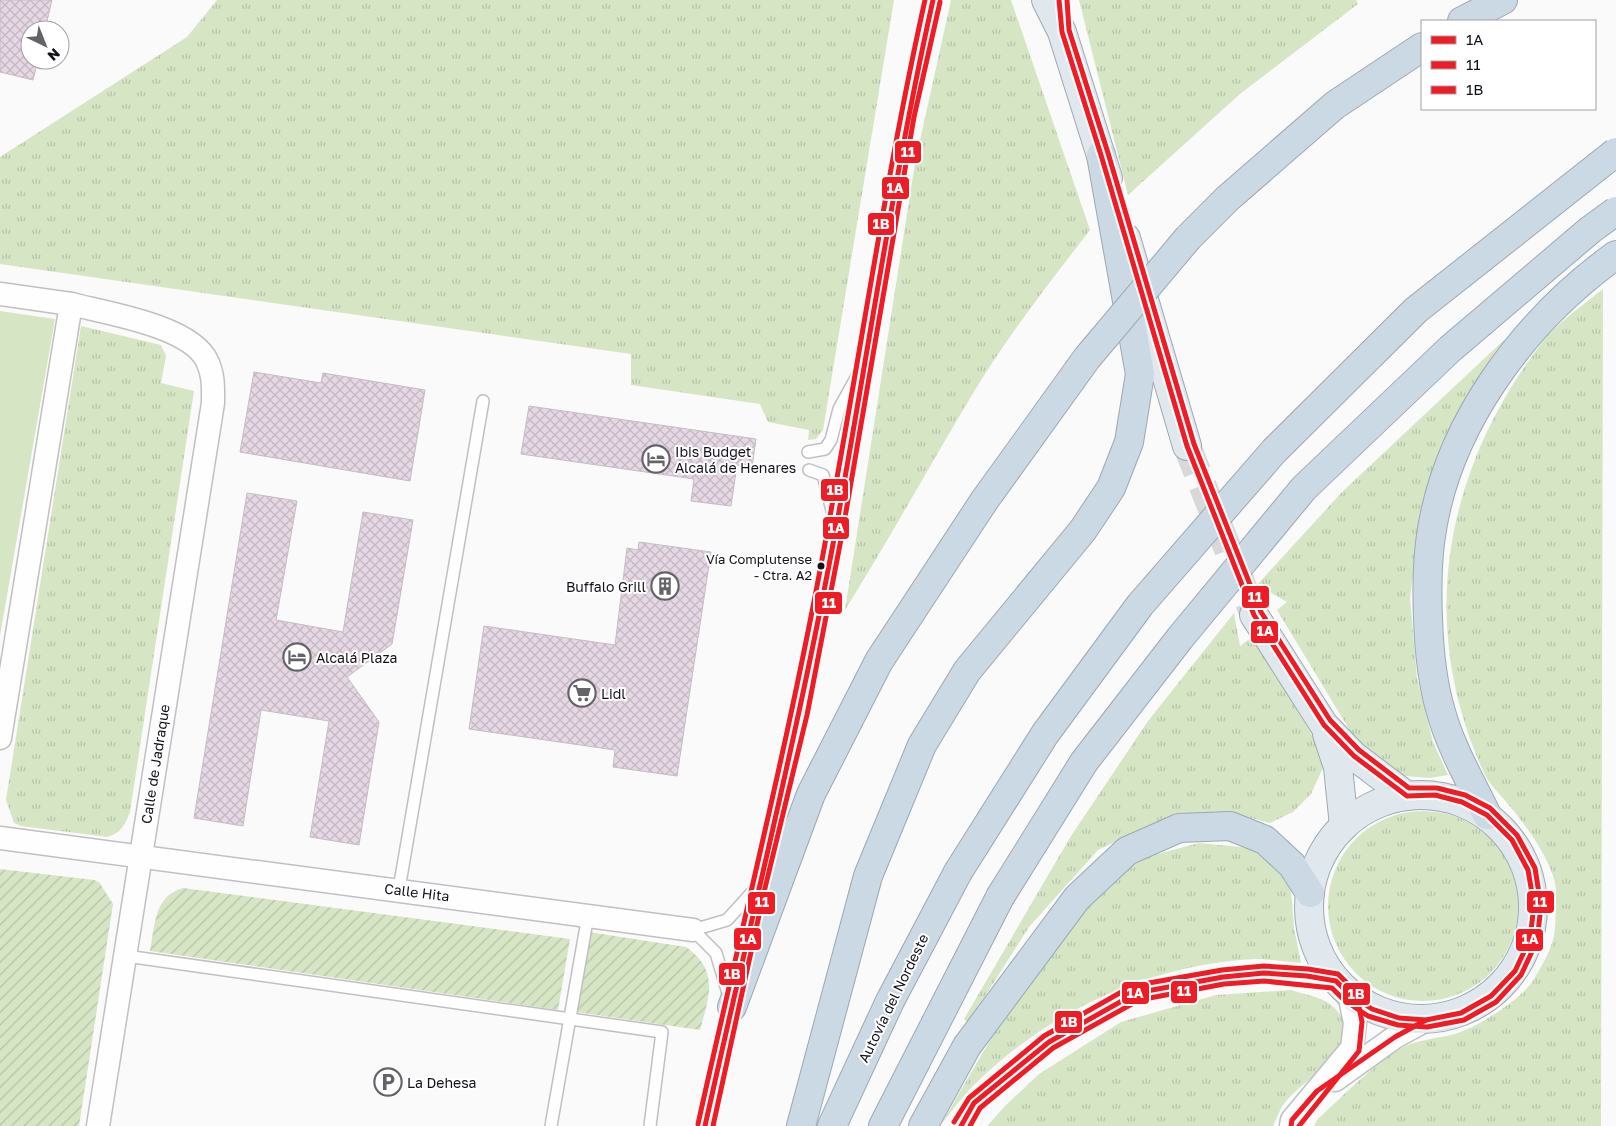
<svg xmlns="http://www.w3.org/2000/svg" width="1616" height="1126" font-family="'Golos Text',sans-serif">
	<defs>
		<pattern id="grass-tufts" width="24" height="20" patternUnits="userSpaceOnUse" patternTransform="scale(1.25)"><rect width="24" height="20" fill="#d6e5c4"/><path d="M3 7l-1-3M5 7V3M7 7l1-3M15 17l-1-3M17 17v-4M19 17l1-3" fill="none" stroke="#b7c3a8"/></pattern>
		<pattern id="garden-furrows" width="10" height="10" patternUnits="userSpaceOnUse" patternTransform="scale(1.25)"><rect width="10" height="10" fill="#d6e5c4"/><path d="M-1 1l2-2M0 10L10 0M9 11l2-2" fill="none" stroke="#b7c3a8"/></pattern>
		<pattern id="building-cross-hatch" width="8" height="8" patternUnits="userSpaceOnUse" patternTransform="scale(1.25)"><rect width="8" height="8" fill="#e6d7e4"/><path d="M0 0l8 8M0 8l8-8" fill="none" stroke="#c4b8c3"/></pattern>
	</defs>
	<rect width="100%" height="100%" fill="#fafafa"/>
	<g fill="url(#grass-tufts)">
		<polygon points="217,0 894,0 823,430 816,439 808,440 809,430 768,422 760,404 631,385 631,354 0,264 0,157 187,37"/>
		<path d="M951,0H1011L1090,230C1050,282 1009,334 975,390C931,463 890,538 845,610L915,163Z"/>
		<polygon points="1079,0 1356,0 1358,4 1240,94 1128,195"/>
		<path d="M1603,289L1601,1126H1314L1317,1120C1343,1096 1369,1068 1400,1049C1416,1039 1437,1039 1455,1034C1476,1028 1520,1000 1532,982C1539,971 1549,954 1553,940C1556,930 1557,894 1555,883C1549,856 1525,824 1507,803C1500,794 1490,785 1485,775C1416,627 1443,472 1541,344C1558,322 1582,306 1603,289Z"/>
		<path d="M81,326L161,345L166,356L161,383L194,391L130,812C125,824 122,833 107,837L21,826L14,823L6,800Z"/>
		<polygon points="1505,339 1458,415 1423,506 1410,597 1417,678 1433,742 1448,775 1430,778 1403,776 1376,764 1355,739 1277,610 1287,602 1257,585 1342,492"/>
		<polygon points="1234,613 1240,646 1252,637 1327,759 1311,794 1293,812 1270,823 1238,815 1202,813 1155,823 1098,850 1029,927 968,1023 964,1019 1071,836 1148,721"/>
		<circle cx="1423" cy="906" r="95"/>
		<path d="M1199,843L1250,848L1276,867L1291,890L1294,928L1301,963C1286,962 1270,959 1256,959C1151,964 1051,1010 977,1082C963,1095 952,1111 940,1126L1013,1001L1075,913L1113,876L1150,856Z"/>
		<path d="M1291,990C1303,994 1322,997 1331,1005C1374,1041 1310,1074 1288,1099C1281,1106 1277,1117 1273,1126H987L1005,1106L1039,1074L1121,1022L1216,995Z"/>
	</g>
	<g fill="url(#garden-furrows)">
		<polygon points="0,869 94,880 99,882 113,904 79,1126 0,1126"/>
		<path d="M183,888L570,939L558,1010L150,951C155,925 154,896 183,888Z"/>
		<path d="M589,932L686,947C720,971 709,997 700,1030L576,1012Z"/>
	</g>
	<polygon fill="#d6e5c4" points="0,311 55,319 0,636"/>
	<g fill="url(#building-cross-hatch)" stroke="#c2bec2">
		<polygon points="0,0 52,0 45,30 30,30 30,60 38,60 33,80 0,72"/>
		<polygon points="254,372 321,383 323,373 425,390 410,481 240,452"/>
		<polygon points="529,406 756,439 752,467 737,465 731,506 691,501 694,479 521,454"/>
		<polygon points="247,493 297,501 276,620 343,632 363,512 413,520 392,644 347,677 379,722 359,845 310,837 329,721 261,710 243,826 194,818"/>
		<polygon points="639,542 711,552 677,776 613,767 615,750 469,729 484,626 615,645 627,548 638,550"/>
	</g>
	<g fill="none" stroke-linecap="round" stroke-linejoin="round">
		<polyline stroke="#d8d7d9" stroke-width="28" stroke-dasharray="28 14" stroke-linecap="butt" points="1187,446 1254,615"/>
		<g stroke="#c0bfc4" stroke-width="14">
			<g id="lane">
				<polyline points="808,452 825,449 831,440 839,409 860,371"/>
				<polyline points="809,470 823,475 835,522"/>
				<polyline points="399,889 483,401"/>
				<polyline points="748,929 800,714 836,528 907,116 933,0"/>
				<polyline points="126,956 662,1032 650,1126"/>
				<polyline points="730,1000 716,953 693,930 727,920 756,888"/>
				<polyline points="551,1126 588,915"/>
				<polyline points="705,1126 732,1006"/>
				<polyline points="961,1126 974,1103 1049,1042 1136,993 1223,977 1264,973 1307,976 1336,981"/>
			</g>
		</g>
		<g stroke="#c0bfc4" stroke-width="25">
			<g id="street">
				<polyline points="0,294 71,304 0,738"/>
				<path d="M71,304C106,313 191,326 207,361C214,375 213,388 213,403L98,1126"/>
				<polyline points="0,838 693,930"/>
				<polyline points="1335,1080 1395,1037 1426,1020"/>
				<polyline points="1291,1126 1292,1120 1352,1048 1355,1023 1349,994"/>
			</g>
		</g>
		<g stroke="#9ba9b4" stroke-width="30">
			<g id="primary">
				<polyline points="1046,0 1062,32 1108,178"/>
				<polyline points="1126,238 1187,446"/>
				<polyline points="1254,615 1324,725 1354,756 1407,796"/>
				<polyline points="1327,734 1338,767 1344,826"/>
				<circle cx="1421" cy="907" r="112"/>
			</g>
		</g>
		<g stroke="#9ba9b4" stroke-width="30">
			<g id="highway">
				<polyline points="1462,21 1503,0"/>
				<polyline points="1188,238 1228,198 1335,105 1422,47"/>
				<path d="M1487,815C1471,782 1451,748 1441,712C1432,682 1429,649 1428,618C1427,593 1427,568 1430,543C1444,427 1524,321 1616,255"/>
				<polyline points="732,1007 811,794 879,661 984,501 1087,358"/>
				<polyline points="801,1126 868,876 922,745 967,671 1083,530 1111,488 1129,442 1140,374 1101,155"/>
				<polyline points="832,1126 890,1001 958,872"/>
				<polyline points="883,1126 1000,897"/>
				<polyline points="923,1126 967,1046 1077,898 1127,851 1179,828 1230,826 1265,840 1292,865 1310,893"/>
			</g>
		</g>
		<use href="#lane" stroke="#fefefe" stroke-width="11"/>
		<use href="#street" stroke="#fefefe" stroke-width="22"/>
		<use href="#primary" stroke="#e0e8ee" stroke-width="28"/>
		<use href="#highway" stroke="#cbd9e4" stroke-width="28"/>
		<g stroke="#9ba9b4" stroke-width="30" stroke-linecap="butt">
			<g id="highway-bridge">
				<polyline points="1087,358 1188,238"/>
				<polyline points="958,872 1045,734 1140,605 1274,451 1416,310 1616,152"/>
				<polyline points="1000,897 1084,762 1180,638 1304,488 1450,349 1590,230 1616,211"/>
			</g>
		</g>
		<use href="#highway-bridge" stroke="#cbd9e4" stroke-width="28"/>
		<g stroke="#fff" stroke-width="9">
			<g id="bus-1">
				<path d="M705,1126C749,927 799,729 836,528C868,352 894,175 933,0"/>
				<polyline points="961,1126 974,1103 1049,1042 1136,993 1223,977 1264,973 1307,976 1336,981 1349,994 1372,1009 1399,1018 1426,1020 1461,1013 1491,996 1515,971 1530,939 1534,905 1528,870 1512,840 1487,815 1462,802 1435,795 1407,796 1354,756 1324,725 1254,615 1187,446 1101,155 1062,32 1059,0"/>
				<polyline points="1291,1126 1292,1120 1317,1091 1395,1037 1426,1020"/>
			</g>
		</g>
		<g stroke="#fff" stroke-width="9">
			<g id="bus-2">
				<polyline points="713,1126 765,888 807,715 843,529 914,117 940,2"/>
				<polyline points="970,1126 980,1108 1053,1048 1139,1000 1224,984 1264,981 1332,988 1344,1000 1368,1016 1398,1025 1427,1027 1464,1020 1496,1002 1521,975 1537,941 1541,906 1535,868 1517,835 1490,808 1465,795 1437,788 1409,788 1359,750 1330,720 1261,612 1194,444 1108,153 1069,30 1067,0"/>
			</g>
		</g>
		<g stroke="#fff" stroke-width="9">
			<g id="bus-3">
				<polyline points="954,1122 969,1098 1044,1036 1132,986 1222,970 1264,966 1308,969 1338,974 1356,992 1362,1022 1359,1051 1299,1126"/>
				<path d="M698,1124C742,925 792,728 828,527C861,351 886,175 925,0"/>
			</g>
		</g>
		<use href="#bus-1" stroke="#ee1c25" stroke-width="5"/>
		<use href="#bus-2" stroke="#ee1c25" stroke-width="5"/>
		<use href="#bus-3" stroke="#ee1c25" stroke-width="5"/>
	</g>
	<defs>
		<g id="hotel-ring" transform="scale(1.4375)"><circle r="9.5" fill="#fff" stroke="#646369" stroke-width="1.5"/><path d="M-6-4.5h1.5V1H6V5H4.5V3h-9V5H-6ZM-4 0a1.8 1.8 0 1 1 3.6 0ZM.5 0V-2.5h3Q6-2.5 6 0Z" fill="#646369"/></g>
		<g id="building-ring" transform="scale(1.4375)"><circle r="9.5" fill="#fff" stroke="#646369" stroke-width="1.5"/><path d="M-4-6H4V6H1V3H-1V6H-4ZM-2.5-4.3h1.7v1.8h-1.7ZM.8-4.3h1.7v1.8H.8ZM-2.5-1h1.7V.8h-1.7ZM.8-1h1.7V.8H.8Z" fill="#646369"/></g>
		<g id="supermarket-ring" transform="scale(1.4375)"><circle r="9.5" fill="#fff" stroke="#646369" stroke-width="1.5"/><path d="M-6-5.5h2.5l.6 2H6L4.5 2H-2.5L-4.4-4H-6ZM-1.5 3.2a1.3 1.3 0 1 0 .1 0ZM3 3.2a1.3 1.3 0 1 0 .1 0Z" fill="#646369"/></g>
		<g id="parking-ring" transform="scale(1.4375)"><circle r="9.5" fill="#fff" stroke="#646369" stroke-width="1.5"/><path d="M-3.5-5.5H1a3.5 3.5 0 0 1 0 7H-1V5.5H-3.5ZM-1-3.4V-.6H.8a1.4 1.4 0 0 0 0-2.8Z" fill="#646369"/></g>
	</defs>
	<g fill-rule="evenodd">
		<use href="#hotel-ring" x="656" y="459"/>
		<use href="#building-ring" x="665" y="586"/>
		<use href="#hotel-ring" x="297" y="657"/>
		<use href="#supermarket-ring" x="582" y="693"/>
		<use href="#parking-ring" x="388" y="1082"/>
	</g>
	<circle fill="#14111b" stroke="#fff" stroke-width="2" cx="821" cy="566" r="4.5"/>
	<g text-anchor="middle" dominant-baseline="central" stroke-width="4" stroke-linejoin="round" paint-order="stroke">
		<g font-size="13" fill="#14111b" stroke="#fff" text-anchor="end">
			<text x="812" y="559">Vía Complutense<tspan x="812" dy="16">- Ctra. A2</tspan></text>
		</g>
		<g font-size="14" fill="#14111b" stroke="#fff" text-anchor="start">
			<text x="675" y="451">Ibis Budget<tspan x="675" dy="16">Alcalá de Henares</tspan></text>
			<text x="646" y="586" text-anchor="end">Buffalo Grill</text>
			<text x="316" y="657">Alcalá Plaza</text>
			<text x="601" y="693">Lidl</text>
			<text x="407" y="1082">La Dehesa</text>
		</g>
		<g font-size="14" fill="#14111b" stroke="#fff">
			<text transform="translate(155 764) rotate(-81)">Calle de Jadraque</text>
			<text transform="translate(417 892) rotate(7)">Calle Hita</text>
			<text transform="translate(893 998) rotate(-64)">Autovía del Nordeste</text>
		</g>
	</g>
	<g stroke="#fff" stroke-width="2">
		<rect x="894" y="140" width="28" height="24" rx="5" fill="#ee1c25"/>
		<rect x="881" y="176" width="29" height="24" rx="5" fill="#ee1c25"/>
		<rect x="867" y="212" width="28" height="24" rx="5" fill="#ee1c25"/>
		<rect x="820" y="478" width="29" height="24" rx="5" fill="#ee1c25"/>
		<rect x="822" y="516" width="28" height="24" rx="5" fill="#ee1c25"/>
		<rect x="1241" y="585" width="29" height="24" rx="5" fill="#ee1c25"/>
		<rect x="814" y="591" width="29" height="24" rx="5" fill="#ee1c25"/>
		<rect x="1250" y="620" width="29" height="24" rx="5" fill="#ee1c25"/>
		<rect x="1526" y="890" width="29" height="24" rx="5" fill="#ee1c25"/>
		<rect x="747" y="891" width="29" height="24" rx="5" fill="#ee1c25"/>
		<rect x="733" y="927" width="29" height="24" rx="5" fill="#ee1c25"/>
		<rect x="1515" y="928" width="29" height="24" rx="5" fill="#ee1c25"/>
		<rect x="718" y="962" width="28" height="24" rx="5" fill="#ee1c25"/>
		<rect x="1170" y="980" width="28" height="24" rx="5" fill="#ee1c25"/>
		<rect x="1121" y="981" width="29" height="24" rx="5" fill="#ee1c25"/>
		<rect x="1342" y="982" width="29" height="24" rx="5" fill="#ee1c25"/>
		<rect x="1054" y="1010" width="29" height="24" rx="5" fill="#ee1c25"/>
	</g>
	<g font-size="14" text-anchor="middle" font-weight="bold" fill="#fff">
		<text x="908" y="157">11</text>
		<text x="895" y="193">1A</text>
		<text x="881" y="229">1B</text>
		<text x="835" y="495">1B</text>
		<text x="836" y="533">1A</text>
		<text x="1255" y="602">11</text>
		<text x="829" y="608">11</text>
		<text x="1265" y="636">1A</text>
		<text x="1540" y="907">11</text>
		<text x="762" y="907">11</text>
		<text x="748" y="944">1A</text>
		<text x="1530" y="944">1A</text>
		<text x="732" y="979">1B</text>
		<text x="1184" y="996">11</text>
		<text x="1135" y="998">1A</text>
		<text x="1356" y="999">1B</text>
		<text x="1069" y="1027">1B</text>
	</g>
	<rect x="1421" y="20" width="175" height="90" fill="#ffffff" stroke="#a1a0a4"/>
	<rect x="1431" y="36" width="25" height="8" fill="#ee1c25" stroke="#a1a0a4"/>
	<text x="1466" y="45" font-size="15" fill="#14111b">1A</text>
	<rect x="1431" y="61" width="25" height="8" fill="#ee1c25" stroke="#a1a0a4"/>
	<text x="1466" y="70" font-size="15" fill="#14111b">11</text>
	<rect x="1431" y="86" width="25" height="8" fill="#ee1c25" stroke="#a1a0a4"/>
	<text x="1466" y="95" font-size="15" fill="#14111b">1B</text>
	<g transform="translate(45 45) rotate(137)"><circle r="24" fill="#ffffff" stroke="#a1a0a4"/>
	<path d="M0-4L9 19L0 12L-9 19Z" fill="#646369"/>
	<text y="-8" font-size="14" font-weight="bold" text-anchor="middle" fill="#14111b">N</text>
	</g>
</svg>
